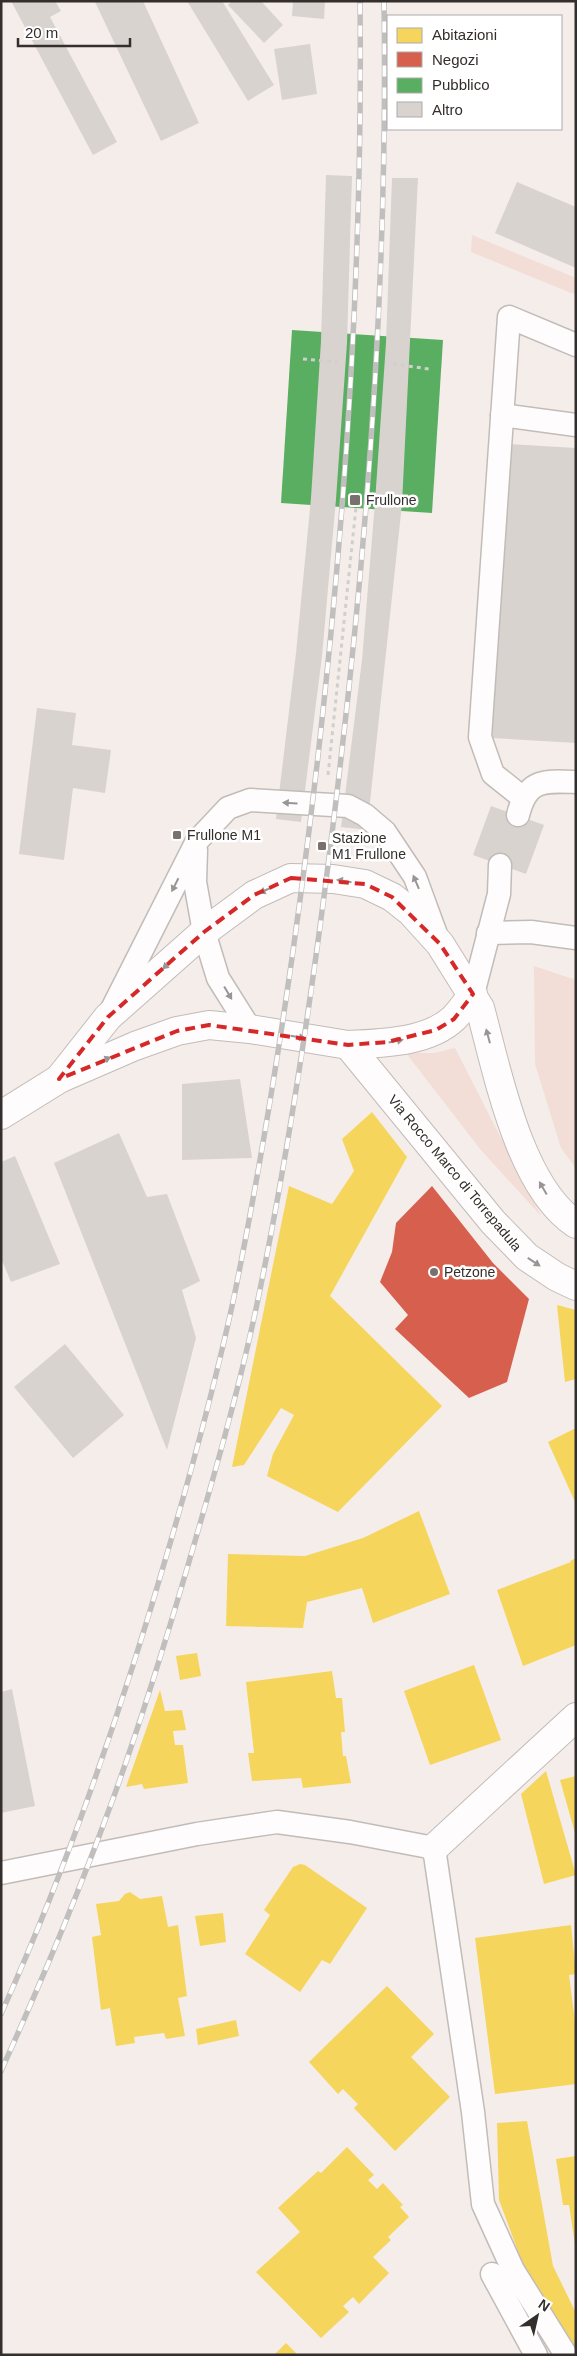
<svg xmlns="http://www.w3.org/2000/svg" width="577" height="2356" font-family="Arial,sans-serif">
	<rect width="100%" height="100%" fill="#f5edea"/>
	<g fill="#f2ded6">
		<polygon points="472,235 576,278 576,295 471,252"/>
		<polygon points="534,966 576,980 576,1168 561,1148 535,1064"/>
		<polygon points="455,1048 541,1216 480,1149 406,1053 434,1053"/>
	</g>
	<g fill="#f6d55c">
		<polygon points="372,1112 407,1157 330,1296 442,1406 338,1512 267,1476 273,1454 294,1415 281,1408 244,1465 232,1467 289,1186 332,1204 354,1171 342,1139"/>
		<polygon points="557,1305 576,1310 576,1379 565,1382"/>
		<polygon points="576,1428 576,1504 548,1442"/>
		<polygon points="419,1511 450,1594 373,1623 362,1588 307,1602 303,1628 226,1626 228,1554 305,1556 363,1538"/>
		<polygon points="576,1558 576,1645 523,1666 497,1590 571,1562 570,1561"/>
		<polygon points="197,1653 201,1676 180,1680 176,1656"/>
		<polygon points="474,1665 501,1740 430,1765 404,1691"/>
		<polygon points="332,1671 336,1698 342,1698 345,1732 341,1732 343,1756 346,1756 351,1783 303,1788 301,1778 252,1781 248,1753 254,1753 246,1682"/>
		<polygon points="160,1690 165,1711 182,1710 186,1730 173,1731 175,1745 183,1745 188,1783 144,1789 142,1784 126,1787"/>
		<polygon points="546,1771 576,1875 544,1884 521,1794"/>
		<polygon points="576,1776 576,1833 575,1833 560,1780"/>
		<polygon points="300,1864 305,1865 367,1908 330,1964 322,1960 300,1992 245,1954 270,1915 264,1910 293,1867"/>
		<polygon points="130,1892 140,1899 162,1896 168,1927 178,1925 187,1996 178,1998 185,2036 166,2039 164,2033 134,2037 135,2043 116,2046 110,2008 101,2010 92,1937 101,1935 96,1904 119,1901 125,1894"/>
		<polygon points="223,1913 226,1942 200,1946 195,1916"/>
		<polygon points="571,1925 576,1974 569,1975 576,2029 576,2084 495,2094 475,1938"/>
		<polygon points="387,1986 434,2034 411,2057 450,2097 395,2151 354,2108 358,2104 343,2089 338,2094 309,2062"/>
		<polygon points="236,2020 239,2036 198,2045 196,2029"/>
		<polygon points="527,2121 553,2266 576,2313 576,2353 525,2270 499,2200 497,2123"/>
		<polygon points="347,2147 374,2175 368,2180 377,2189 383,2183 403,2205 400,2207 409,2217 388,2237 391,2240 373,2257 389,2273 359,2304 353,2297 343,2306 349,2312 321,2338 256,2272 300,2232 278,2208 318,2171 321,2173"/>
		<polygon points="576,2156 576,2245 575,2245 569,2205 563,2205 556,2159"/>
		<polygon points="286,2343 298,2355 274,2355"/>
	</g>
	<polygon fill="#d6604d" points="432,1186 493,1263 529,1299 507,1382 469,1398 395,1329 408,1315 380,1282 392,1252 396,1223"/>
	<polygon fill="#5aae61" points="292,330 443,340 432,513 281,503"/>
	<g fill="#d9d3d0">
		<polygon points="11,1 55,1 61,11 50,17 117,142 93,155"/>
		<polygon points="143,1 199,123 161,141 95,2"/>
		<polygon points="187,1 222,1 274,85 248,101"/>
		<polygon points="232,1 261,1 283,25 264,43 228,5"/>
		<polygon points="293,1 325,1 324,19 292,16"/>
		<polygon points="310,44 317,94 282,100 274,49"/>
		<polygon points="326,175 352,176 347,343 336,499 322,656 301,822 276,819 296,653 311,498 321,341"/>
		<polygon points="392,178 418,178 402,504 367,830 341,827 362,660 375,502 386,343"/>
		<polygon points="517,182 576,207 576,268 495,233"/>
		<polygon points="509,444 576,448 576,743 492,738"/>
		<polygon points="37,708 76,713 72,745 111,750 105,793 73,788 64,860 19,854"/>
		<polygon points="491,806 544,825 526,874 473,855"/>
		<polygon points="240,1079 252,1158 182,1160 182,1084"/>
		<polygon points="119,1133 147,1197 167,1194 200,1281 182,1290 196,1338 167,1450 54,1163"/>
		<polygon points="15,1156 60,1264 11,1282 1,1258 1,1162"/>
		<polygon points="65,1344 124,1415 73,1458 14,1387"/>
		<polygon points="12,1689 35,1806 1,1813 1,1692"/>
	</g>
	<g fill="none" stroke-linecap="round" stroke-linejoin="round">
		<g stroke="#c2bcb9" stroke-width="25">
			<g id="lane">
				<polyline points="502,415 576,425"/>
				<polyline points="522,797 493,774 480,737 509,317 576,345"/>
				<path d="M518,815C527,779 543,781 576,782"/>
				<polyline points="196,850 195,882 204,932 218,978 250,1029"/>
				<polyline points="488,933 531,932 576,938"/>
				<polyline points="473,994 499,894 500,865"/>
				<polyline points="111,1011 197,841 228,808 250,800 348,806 365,815 385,832 415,877 437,937"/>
				<polyline points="1,1873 197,1834 277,1822 350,1832 434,1848 473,2112 483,2204 513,2270 566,2355"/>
				<polyline points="492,2274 536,2355"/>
			</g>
		</g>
		<g stroke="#c2bcb9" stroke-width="30">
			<polyline id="street" points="434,1848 576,1717"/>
		</g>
		<g stroke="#c2bcb9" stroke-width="30">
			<g id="secondary">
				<path d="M348,1045C381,1043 428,1043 454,1018C461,1011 467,1002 473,994"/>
				<path d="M59,1079L108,1017L204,932L254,895L291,878L333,879L365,884L392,897L411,912L440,944L480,1008C497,1070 519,1187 576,1224"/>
				<polyline points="1,1115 59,1079 135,1046 177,1031 209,1025 250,1029 348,1045 493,1222 527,1257 557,1277 576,1286"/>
			</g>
		</g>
		<g stroke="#d1cfce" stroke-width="3" stroke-dasharray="4 4" stroke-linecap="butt">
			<polyline points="303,359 337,362"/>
			<polyline points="393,364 429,369"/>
			<polyline points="328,775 356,507"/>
		</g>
		<use href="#lane" stroke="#fefcfc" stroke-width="22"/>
		<use href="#street" stroke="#fefcfc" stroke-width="28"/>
		<use href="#secondary" stroke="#fefcfc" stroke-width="28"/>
		<g stroke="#c1bfbe" stroke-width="5.5">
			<g id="rail">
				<path d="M1,2014C69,1863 123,1706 169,1547C193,1465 216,1381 234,1297C270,1121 296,944 317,765C346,512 363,257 360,1"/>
				<path d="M1,2071C39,1987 75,1902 107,1815C137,1735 162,1653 186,1572C212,1483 238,1394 257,1304C294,1127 319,947 340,767C370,513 388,257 384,1"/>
			</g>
		</g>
		<use href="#rail" stroke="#fff" stroke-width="4" stroke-dasharray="11" stroke-linecap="butt"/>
	</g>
	<defs><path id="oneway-solid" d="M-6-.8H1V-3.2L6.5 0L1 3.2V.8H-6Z" transform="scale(1.25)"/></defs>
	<g fill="#999594">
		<use href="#oneway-solid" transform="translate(290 803) rotate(-177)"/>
		<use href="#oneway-solid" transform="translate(344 881) rotate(-171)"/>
		<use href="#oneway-solid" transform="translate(416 882) rotate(-113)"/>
		<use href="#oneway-solid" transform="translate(175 885) rotate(117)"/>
		<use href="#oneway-solid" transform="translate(266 890) rotate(155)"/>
		<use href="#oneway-solid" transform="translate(168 964) rotate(138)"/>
		<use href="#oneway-solid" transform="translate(228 993) rotate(59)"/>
		<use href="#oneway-solid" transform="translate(488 1036) rotate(-105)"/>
		<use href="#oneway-solid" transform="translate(298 1037) rotate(9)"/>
		<use href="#oneway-solid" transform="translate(396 1041) rotate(-11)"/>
		<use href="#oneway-solid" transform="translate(104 1060) rotate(-24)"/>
		<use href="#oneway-solid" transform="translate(543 1188) rotate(-120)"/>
		<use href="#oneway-solid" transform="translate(534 1262) rotate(33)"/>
	</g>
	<path fill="none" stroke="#d62828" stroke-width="4" stroke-dasharray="10 6" stroke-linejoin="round" d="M291,878L365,884L392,897L440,944L473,994L454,1019L436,1030L387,1042L348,1045L209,1025L177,1031L59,1079L108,1017L204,932L254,895Z"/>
	<g fill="#78716e" stroke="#fff" stroke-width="2">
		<rect x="349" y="494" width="12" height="12" rx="2.5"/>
		<rect x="172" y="830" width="10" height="10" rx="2.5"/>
		<rect x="317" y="841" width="10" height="10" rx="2.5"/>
		<circle cx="434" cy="1272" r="5"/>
	</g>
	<g text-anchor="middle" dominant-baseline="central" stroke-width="5" stroke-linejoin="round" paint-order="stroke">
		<g font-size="14" fill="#342e2c" stroke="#fff" text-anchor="start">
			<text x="366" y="500">Frullone</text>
			<text x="187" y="835">Frullone M1</text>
			<text x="332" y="838">Stazione<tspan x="332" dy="16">M1 Frullone</tspan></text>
			<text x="444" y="1272">Petzone</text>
		</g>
		<g font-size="14" fill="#342e2c" stroke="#fff">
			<text transform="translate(455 1173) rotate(50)">Via Rocco Marco di Torrepadula</text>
		</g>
	</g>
	<rect width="577" height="2356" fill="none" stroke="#342e2c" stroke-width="5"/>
	<rect x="387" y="15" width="175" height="115" fill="#ffffff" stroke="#aeabab"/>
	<rect x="397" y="28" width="25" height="15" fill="#f6d55c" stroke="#aeabab"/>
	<text x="432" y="40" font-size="15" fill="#342e2c">Abitazioni</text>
	<rect x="397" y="52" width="25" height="15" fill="#d6604d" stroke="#aeabab"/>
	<text x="432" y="65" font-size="15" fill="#342e2c">Negozi</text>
	<rect x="397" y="78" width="25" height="15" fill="#5aae61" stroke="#aeabab"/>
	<text x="432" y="90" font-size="15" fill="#342e2c">Pubblico</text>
	<rect x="397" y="102" width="25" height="15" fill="#d9d3d0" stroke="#aeabab"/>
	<text x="432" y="115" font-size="15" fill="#342e2c">Altro</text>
	<g transform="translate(537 2316) rotate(34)" stroke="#ffffff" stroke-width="4" paint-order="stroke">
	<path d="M0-4L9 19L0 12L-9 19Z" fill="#342e2c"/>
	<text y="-8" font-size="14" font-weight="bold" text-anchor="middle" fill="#342e2c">N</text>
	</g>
	<path d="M18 38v8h112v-8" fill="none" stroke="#342e2c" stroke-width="2.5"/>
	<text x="25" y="38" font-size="15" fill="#342e2c" stroke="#ffffff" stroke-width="4" paint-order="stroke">20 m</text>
</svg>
